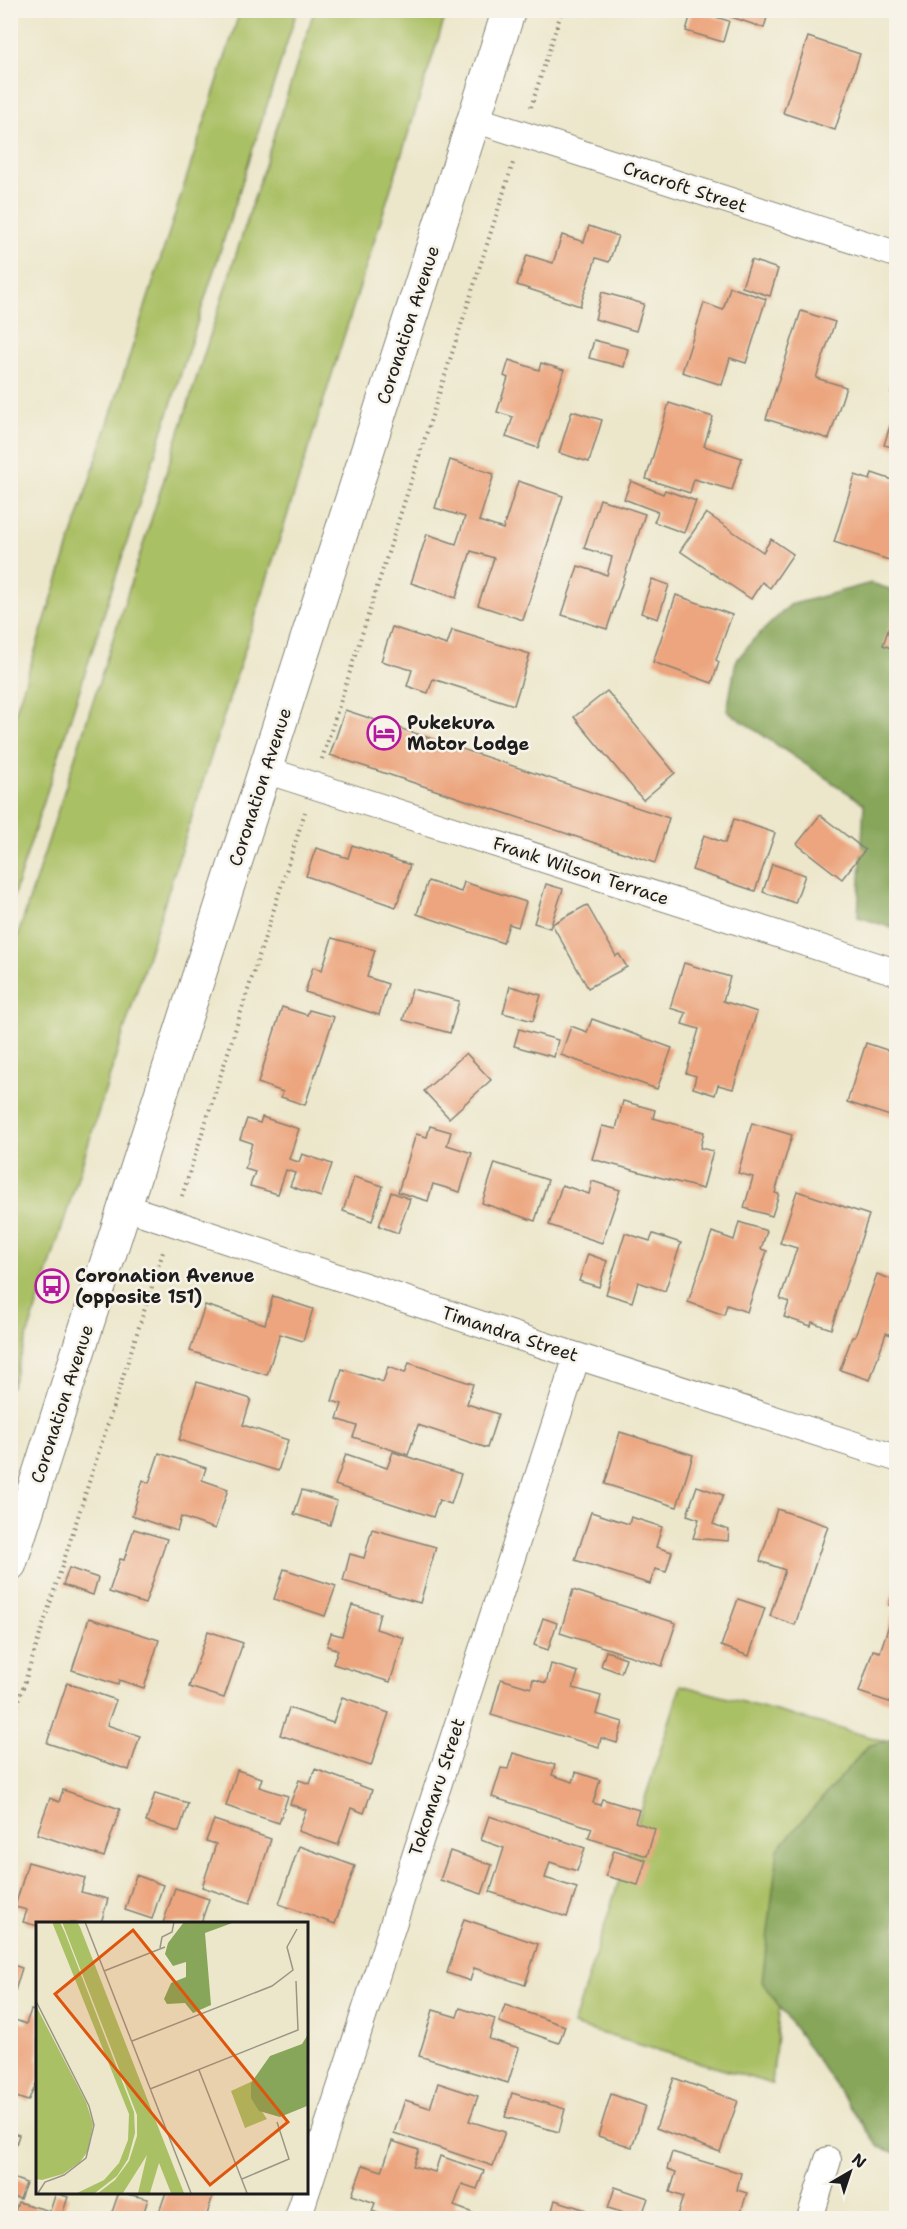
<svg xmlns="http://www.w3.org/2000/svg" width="907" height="2229" font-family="'Shantell Sans',sans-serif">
	<rect width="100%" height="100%" fill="#f7f3e8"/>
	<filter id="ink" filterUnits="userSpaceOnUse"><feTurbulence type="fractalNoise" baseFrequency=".0167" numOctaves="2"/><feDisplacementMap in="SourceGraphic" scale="12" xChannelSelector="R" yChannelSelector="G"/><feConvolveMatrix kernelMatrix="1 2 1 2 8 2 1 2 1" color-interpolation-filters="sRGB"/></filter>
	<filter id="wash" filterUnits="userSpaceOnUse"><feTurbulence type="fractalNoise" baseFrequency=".008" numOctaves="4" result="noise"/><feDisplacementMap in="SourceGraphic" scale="24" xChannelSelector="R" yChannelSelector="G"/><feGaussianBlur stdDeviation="1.35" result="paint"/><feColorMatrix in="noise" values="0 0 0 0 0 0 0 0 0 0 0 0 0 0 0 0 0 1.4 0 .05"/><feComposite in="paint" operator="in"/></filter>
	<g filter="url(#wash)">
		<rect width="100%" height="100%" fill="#ece7cb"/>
		<g fill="#aac065" stroke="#636e40" stroke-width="1.5">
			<polygon points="240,11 297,11 11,904 11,726"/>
			<polygon points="314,11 447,11 11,1388 11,957"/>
			<polygon points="681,1685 896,1744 788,1925 772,2084 573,2025"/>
		</g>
		<g fill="#87a65a" stroke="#52613b" stroke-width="1.5">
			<polygon points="871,583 896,591 896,929 858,917 864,804 727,711 736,661 753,640 790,605"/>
			<polygon points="896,1738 896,2153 879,2147 762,1982 778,1849 868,1746"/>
		</g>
		<g id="blocks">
			<g fill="#eca57e">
				<polygon points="692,10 729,21 723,42 686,31"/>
				<polygon points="711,10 769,10 764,28"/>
				<polygon points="808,37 860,54 835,130 783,113"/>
				<polygon points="589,226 618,236 609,262 596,258 580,306 517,285 527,255 553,263 562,235 584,242"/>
				<polygon points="751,260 778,269 770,296 742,287"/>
				<polygon points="730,287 766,299 746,363 730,358 722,385 682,372 704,303 723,310"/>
				<polygon points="602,292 644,304 636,331 595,319"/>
				<polygon points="801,311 835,322 816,378 846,387 829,439 766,419"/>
				<polygon points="594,340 628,349 624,367 589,358"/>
				<polygon points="509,360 539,370 541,363 564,370 538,448 506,437 513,417 497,412 508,378 504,376"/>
				<polygon points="896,376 896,395 891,393"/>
				<polygon points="669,403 713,417 704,446 742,458 732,490 694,479 690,493 646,479"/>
				<polygon points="896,407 896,448 884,445"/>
				<polygon points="572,411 602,420 589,462 559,453"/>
				<polygon points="450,460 494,474 479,521 503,529 518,481 563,496 523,620 478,605 494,558 471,551 456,598 411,583 427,534 456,544 465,517 435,508"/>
				<polygon points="872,473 896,481 896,535 889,560 834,542 855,475 870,480"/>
				<polygon points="631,481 663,494 665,490 696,501 684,533 654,522 658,512 624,499"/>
				<polygon points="600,499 645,514 607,629 562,615 578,566 607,575 612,557 584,548"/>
				<polygon points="706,513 763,552 771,539 793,554 770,588 762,582 751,599 680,551"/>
				<polygon points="652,579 669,585 658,619 641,613"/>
				<polygon points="676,595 732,615 716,660 719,662 712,683 653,662"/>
				<polygon points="896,607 896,650 883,645"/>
				<polygon points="392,627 447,645 452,630 530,654 514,705 433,679 428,693 407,686 412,670 381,661"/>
				<polygon points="607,691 675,773 643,800 574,717"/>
				<polygon points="345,710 669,818 655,863 330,755"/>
				<polygon points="820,815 865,850 842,879 797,844"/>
				<polygon points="734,819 775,833 755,891 692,870 704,835 725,843"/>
				<polygon points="352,845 410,865 396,907 306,876 316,848 348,858"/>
				<polygon points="772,864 805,875 795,903 763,892"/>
				<polygon points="428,881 461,892 464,882 526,902 518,927 509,924 503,943 417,914"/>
				<polygon points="546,884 563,889 550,928 534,923"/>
				<polygon points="587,905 616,956 619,954 627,967 588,988 552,924"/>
				<polygon points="332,938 375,950 367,977 388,984 379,1015 305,992 313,967 322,970"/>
				<polygon points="684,963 730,977 723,1001 757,1012 733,1089 718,1085 715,1095 693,1088 696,1076 686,1073 699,1029 682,1024 686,1013 670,1008"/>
				<polygon points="510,986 541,995 533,1021 503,1013"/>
				<polygon points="412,989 459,1001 450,1033 403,1020"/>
				<polygon points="282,1007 307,1015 309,1010 334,1017 305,1105 281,1097 283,1092 258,1083"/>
				<polygon points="592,1019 672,1048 657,1089 561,1055 571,1026 587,1032"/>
				<polygon points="519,1029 558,1040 554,1057 514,1046"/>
				<polygon points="866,1043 896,1053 896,1118 847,1102"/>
				<polygon points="466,1053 491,1080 449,1118 424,1091"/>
				<polygon points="623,1101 655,1110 653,1118 704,1132 700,1148 713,1151 703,1189 592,1159 602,1126 616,1129"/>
				<polygon points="262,1117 299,1129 289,1159 299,1162 302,1154 332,1164 321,1197 290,1186 295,1173 286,1170 278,1194 250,1186 255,1172 245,1169 252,1143 240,1139 247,1119 260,1123"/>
				<polygon points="752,1123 792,1135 775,1193 779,1194 772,1216 744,1208 753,1177 738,1173"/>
				<polygon points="430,1126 451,1132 447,1145 472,1153 460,1192 433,1184 428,1201 398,1192 416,1134 427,1137"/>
				<polygon points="495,1163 548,1180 535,1221 482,1203"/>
				<polygon points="354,1177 383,1186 372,1221 343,1211"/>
				<polygon points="592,1181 620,1190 602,1243 549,1225 562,1185 589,1194"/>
				<polygon points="797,1191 869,1215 831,1329 812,1322 811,1326 784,1317 789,1302 780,1299 797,1248 780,1243"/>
				<polygon points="391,1192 410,1199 398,1233 379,1226"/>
				<polygon points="739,1222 767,1231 761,1249 767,1251 747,1312 727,1305 724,1315 688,1302 712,1232 734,1240"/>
				<polygon points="625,1233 650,1241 653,1234 681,1243 665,1291 638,1282 632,1302 606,1294"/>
				<polygon points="588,1254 607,1261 599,1287 579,1281"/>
				<polygon points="877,1274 896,1281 896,1337 886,1333 870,1380 840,1370 852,1337 855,1337"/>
				<polygon points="273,1296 313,1309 303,1341 280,1334 267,1375 190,1351 205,1305 265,1324"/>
				<polygon points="409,1363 473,1384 467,1404 498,1414 487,1448 418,1425 408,1455 353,1437 357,1426 337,1419 342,1404 332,1401 342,1369 383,1382 388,1367 405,1373"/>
				<polygon points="197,1382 251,1399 243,1425 288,1440 278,1471 179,1440"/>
				<polygon points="620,1432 693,1455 677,1507 605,1484"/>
				<polygon points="393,1452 461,1474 451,1504 439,1500 433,1517 335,1485 346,1454 387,1468"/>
				<polygon points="159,1453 206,1468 202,1480 228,1489 215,1529 181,1517 177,1531 132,1516 143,1480 149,1483"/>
				<polygon points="697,1486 723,1495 713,1524 729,1530 728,1541 693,1538 699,1519 687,1515"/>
				<polygon points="302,1490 337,1501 330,1525 294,1514"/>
				<polygon points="777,1509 828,1526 795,1625 770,1616 785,1570 760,1561"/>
				<polygon points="591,1512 629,1524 631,1517 662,1527 656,1547 672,1552 666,1572 655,1569 650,1584 575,1560"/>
				<polygon points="134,1529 167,1539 145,1604 109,1592 120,1559 124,1560"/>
				<polygon points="372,1529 436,1547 420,1603 343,1581 350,1554 364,1558"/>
				<polygon points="69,1568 98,1578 93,1595 63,1585"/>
				<polygon points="284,1569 336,1586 325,1616 274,1599"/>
				<polygon points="896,1583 896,1690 892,1703 859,1692 873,1650 880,1652 895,1607 889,1605"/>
				<polygon points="573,1590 676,1623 662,1666 560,1633"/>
				<polygon points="738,1599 765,1608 749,1656 721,1646"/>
				<polygon points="352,1605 380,1613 376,1629 404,1638 390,1682 333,1664 338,1650 327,1646 331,1633 342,1636"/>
				<polygon points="89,1618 159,1640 144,1688 119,1680 118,1685 72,1670"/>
				<polygon points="543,1618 557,1623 548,1650 534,1645"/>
				<polygon points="208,1631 243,1643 224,1698 189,1687"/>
				<polygon points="606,1651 626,1658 621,1673 601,1666"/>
				<polygon points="551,1664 578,1672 573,1688 601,1696 596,1714 623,1722 617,1743 601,1738 599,1747 491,1715 501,1679 531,1688 533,1679 546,1683"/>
				<polygon points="67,1683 116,1700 107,1725 140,1736 129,1770 47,1743"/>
				<polygon points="342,1697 389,1713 371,1766 280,1735 289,1708 333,1723"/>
				<polygon points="513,1753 555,1765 552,1775 573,1782 576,1772 600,1780 593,1803 600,1805 602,1799 639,1810 635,1822 655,1829 647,1856 588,1838 592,1828 492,1797 501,1768 508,1769"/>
				<polygon points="315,1769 372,1790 364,1813 351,1808 338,1845 298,1831 306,1810 290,1804 299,1780 310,1784"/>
				<polygon points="237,1770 262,1778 259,1787 288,1796 279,1823 226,1806"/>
				<polygon points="63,1790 120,1809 104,1857 37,1834 50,1798 59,1802"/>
				<polygon points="155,1793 188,1803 179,1832 146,1822"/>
				<polygon points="489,1816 585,1848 577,1871 550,1862 545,1878 577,1888 567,1917 490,1892 504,1848 481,1840"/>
				<polygon points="214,1820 271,1839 250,1903 202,1887 216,1844 206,1841"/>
				<polygon points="299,1846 355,1866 335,1924 279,1904"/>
				<polygon points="614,1850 646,1860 638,1885 606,1876"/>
				<polygon points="450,1851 492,1865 482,1894 440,1880"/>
				<polygon points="28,1862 85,1878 81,1892 108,1899 101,1923 38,1923 38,1926 23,1922 27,1910 15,1907"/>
				<polygon points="136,1875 163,1885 152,1919 125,1910"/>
				<polygon points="175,1888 209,1899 201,1923 163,1923"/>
				<polygon points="464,1919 538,1944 525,1985 474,1968 470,1981 447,1973"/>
				<polygon points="10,1964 22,1968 11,2004 10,2004"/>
				<polygon points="505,2005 565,2026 559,2043 499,2022"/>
				<polygon points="460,2008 495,2019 489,2039 519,2048 508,2083 419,2056 433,2010 457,2017"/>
				<polygon points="31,2010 38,2012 38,2080 28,2101 10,2095 10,2018 26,2024"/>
				<polygon points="674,2078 738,2101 720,2152 656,2128"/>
				<polygon points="438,2083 478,2096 469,2121 505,2132 493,2166 394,2133 405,2100 430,2108"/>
				<polygon points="512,2093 565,2109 559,2132 505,2117"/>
				<polygon points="611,2094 645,2106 632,2147 598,2136"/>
				<polygon points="10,2132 19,2135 11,2160 10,2160"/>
				<polygon points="392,2141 419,2150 413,2166 435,2172 440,2156 484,2171 477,2189 462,2184 454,2206 473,2213 471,2218 392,2218 372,2211 375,2203 352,2195 363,2165 382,2171"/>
				<polygon points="672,2152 741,2173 737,2190 747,2193 739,2218 676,2218 683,2197 670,2192 676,2172 667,2169"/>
				<polygon points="10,2177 26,2183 20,2199 10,2196"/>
				<polygon points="615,2187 648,2198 641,2218 608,2208"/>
				<polygon points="119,2192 148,2199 142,2218 110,2218"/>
				<polygon points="166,2192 214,2192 206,2218 157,2218"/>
				<polygon points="56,2193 68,2197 61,2218 13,2218 18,2202 50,2211"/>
				<polygon points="555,2200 586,2210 583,2218 550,2218"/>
			</g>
		</g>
	</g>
	<g filter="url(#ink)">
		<use href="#blocks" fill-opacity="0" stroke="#848274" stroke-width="1.5"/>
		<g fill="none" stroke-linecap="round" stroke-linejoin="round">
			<g stroke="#848274" stroke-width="28">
				<g id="minor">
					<polyline points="474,119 896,254"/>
					<polyline points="265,770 896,972"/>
					<polyline points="125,1207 577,1356 896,1458"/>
					<polyline points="298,2218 577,1356"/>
					<polyline points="810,2218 828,2160"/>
				</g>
			</g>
			<g stroke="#848274" stroke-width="35">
				<polyline id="trunk" points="10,1564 509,10"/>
			</g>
			<g stroke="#848274" stroke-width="4" stroke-dasharray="1.5 4.5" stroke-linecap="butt">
				<polyline points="531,107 562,10"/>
				<polyline points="322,759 514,160"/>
				<polyline points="182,1196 305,812"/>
				<polyline points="10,1728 164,1249"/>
			</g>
			<use href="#minor" stroke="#fff" stroke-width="26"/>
			<use href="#trunk" stroke="#fff" stroke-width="33"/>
		</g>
	</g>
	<defs>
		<g id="hotel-ring" transform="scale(1.725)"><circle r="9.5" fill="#f7f3e8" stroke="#b5179e" stroke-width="1.5"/><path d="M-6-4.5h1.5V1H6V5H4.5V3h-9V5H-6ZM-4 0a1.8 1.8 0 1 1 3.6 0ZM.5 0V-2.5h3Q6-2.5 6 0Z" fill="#b5179e"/></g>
		<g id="bus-ring" transform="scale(1.725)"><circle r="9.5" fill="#f7f3e8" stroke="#b5179e" stroke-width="1.5"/><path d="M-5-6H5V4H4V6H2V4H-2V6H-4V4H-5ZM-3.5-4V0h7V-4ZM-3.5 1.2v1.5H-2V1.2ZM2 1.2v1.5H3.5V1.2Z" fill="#b5179e"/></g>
	</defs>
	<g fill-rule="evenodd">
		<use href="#hotel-ring" x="384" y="733"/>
		<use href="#bus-ring" x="52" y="1286"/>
	</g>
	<g text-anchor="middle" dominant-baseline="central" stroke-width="5" stroke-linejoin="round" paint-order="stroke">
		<g font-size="18" fill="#1c1c1c" stroke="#f7f3e8">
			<text transform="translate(685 187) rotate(18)">Cracroft Street</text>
			<text transform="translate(408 325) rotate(-72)">Coronation Avenue</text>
			<text transform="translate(260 787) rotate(-72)">Coronation Avenue</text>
			<text transform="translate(581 871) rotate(18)">Frank Wilson Terrace</text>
			<text transform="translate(510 1334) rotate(18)">Timandra Street</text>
			<text transform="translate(62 1404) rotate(-72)">Coronation Avenue</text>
			<text transform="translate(437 1787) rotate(-72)">Tokomaru Street</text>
		</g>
		<g font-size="18" font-weight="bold" fill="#1c1c1c" stroke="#f7f3e8" text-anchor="start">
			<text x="407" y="723">Pukekura<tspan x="407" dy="21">Motor Lodge</tspan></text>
			<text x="75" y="1276">Coronation Avenue<tspan x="75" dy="21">(opposite 151)</tspan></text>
		</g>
	</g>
	<g transform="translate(36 1922)">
		<rect width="272" height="272" fill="#ece7cb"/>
		<path d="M16,0H24L29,11L98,190L99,211L92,237L81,254L59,271H41L68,258L83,241L92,218L93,192ZM26,0H41L44,5L148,271H135L123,241L114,271H102L111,233L87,271H62L79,258L93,239L101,214V193ZM0,84L50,180L57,202L52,229L44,240L27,252L6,258L0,257ZM219,158L221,182L231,197L209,206L195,169Z" fill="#aac065"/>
		<path d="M148,0H199L169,11L175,83L157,91L149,81L131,82L128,77L135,61L150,55V40L137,44L129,32L132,21ZM271,114V184L244,195L223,189L215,176V161L234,134L266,122Z" fill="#87a65a"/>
		<path fill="none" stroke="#999685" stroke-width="1.5" d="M49,0L155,271M124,26L126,15L136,10L138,0M68,49L129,25M0,79L53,184L58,203L50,236L28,253L9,260L2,271M96,119L236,64L257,48L251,25L261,7M163,148L211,271M114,167L262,108L260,59M206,257L253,237L241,200"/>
		<path fill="#de560d" fill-opacity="0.15" stroke="#de560d" stroke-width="3" d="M97,8L252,200L174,263L19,72Z"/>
		<rect width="272" height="272" fill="none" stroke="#1c1c1c" stroke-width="3"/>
	</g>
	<rect width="907" height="2229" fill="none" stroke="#f7f3e8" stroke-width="36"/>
	<g transform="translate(850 2172) rotate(39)" stroke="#f7f3e8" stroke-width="4.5" paint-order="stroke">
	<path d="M0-4.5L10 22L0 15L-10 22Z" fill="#1c1c1c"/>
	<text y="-9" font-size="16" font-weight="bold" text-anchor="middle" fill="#1c1c1c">N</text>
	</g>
</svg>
